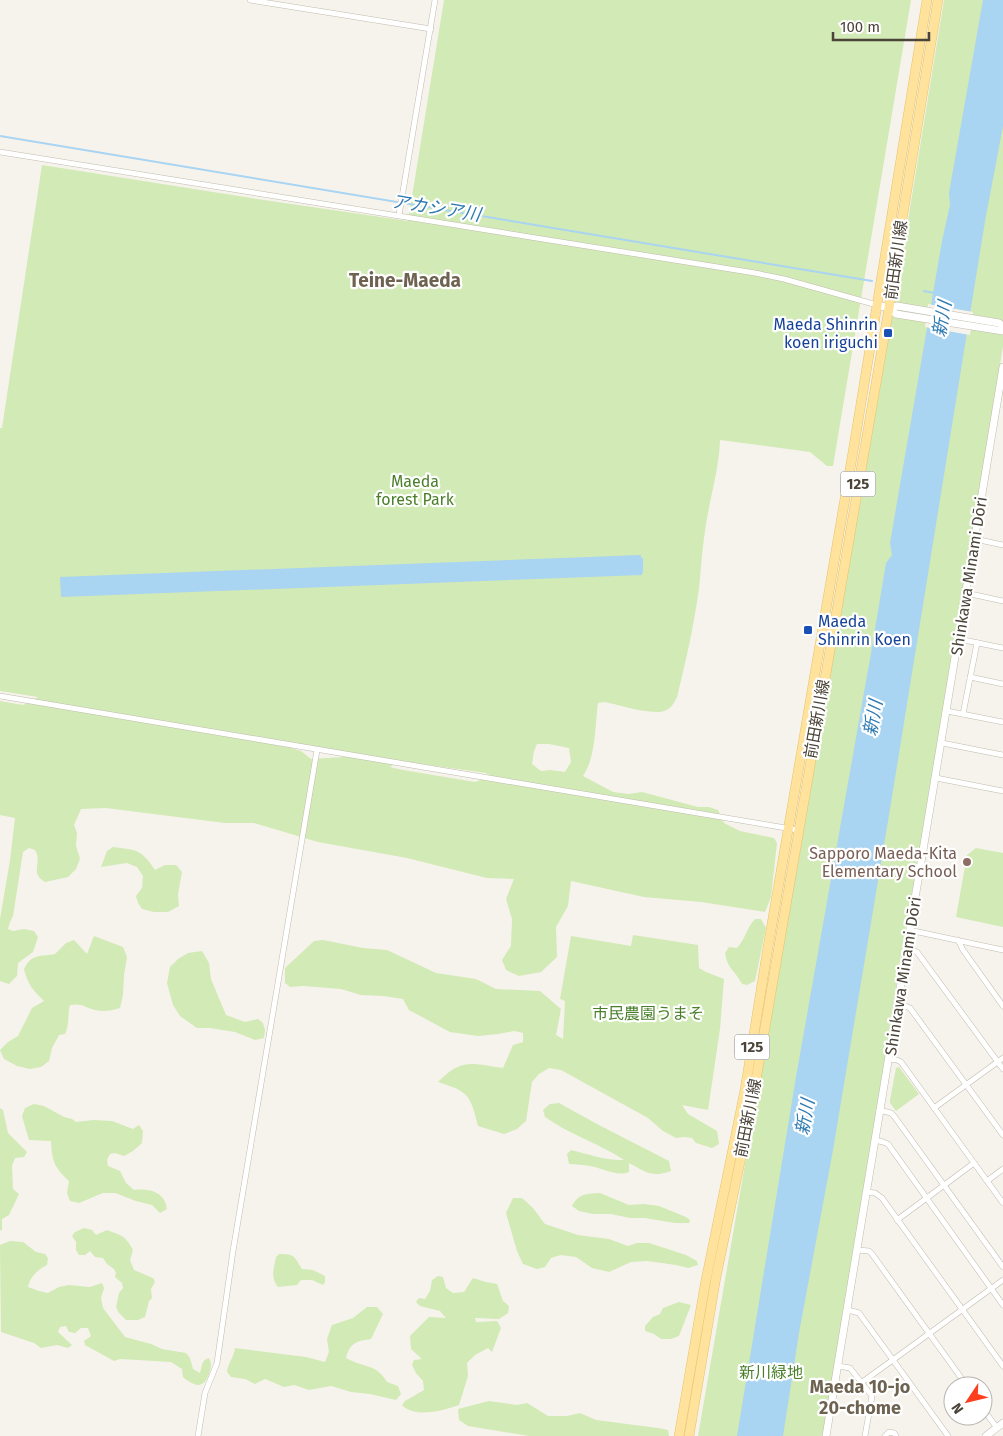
<svg xmlns="http://www.w3.org/2000/svg" width="1003" height="1436" font-family="'Fira Sans','Noto Sans JP',sans-serif">
	<rect width="100%" height="100%" fill="#f6f3ec"/>
	<g fill="#d2eab5" fill-rule="evenodd">
		<path d="M444,0H911L833,466H827L810,452L720,440C719,471 709,500 705,531C702,550 701,569 699,588C694,625 686,661 677,697C674,703 671,709 664,711C651,715 619,705 605,702L598,703C595,725 596,757 583,776L613,792L629,794L642,792L698,807H709L718,810L724,823L740,831L774,838L777,843L771,897L765,912L701,902L644,897L571,881L568,906L556,927L557,957L541,972L519,976L506,970L502,960L511,946L512,919L506,899L514,879L487,878L407,858L318,842L254,823H225L106,808L81,809L74,825L77,833L76,846L80,859L76,869L68,877L45,882C29,873 43,863 35,850L29,848L23,852L13,916L10,922L8,929L13,931L24,929L34,931L38,937L33,952L18,963L17,976L9,984L0,981V919L10,860L15,818L0,815V701L23,705L38,697L0,691V428H2L42,165L264,200L408,221ZM537,744H549L569,748L571,762L565,772L550,770L541,771L532,764L534,751ZM294,745L341,753L344,757L311,759L301,751L291,748ZM400,761L486,773L491,776L475,782L403,770L390,767Z"/>
		<polygon points="944,0 1003,0 1003,346 924,828 903,942 884,1063 823,1436 698,1436 901,263"/>
		<path d="M113,847C137,850 141,849 155,870L165,865H176L182,872L178,894L179,906L168,912H154L142,909L138,903L136,896L142,888L143,876L137,867L127,863L101,867L107,851Z"/>
		<polygon points="976,848 1003,853 1003,927 956,917 967,855"/>
		<path d="M755,919H761L766,928L755,981L747,985L742,984C735,970 728,970 725,953L729,947L737,948C746,938 746,929 755,919Z"/>
		<path d="M633,935L698,945L699,968L706,972L724,979L720,1029L708,1110L682,1105L688,1114L717,1131L719,1144L712,1148L696,1143L692,1138L684,1137L676,1138L663,1131L648,1118L561,1070L549,1068L539,1074L532,1082L526,1121L517,1129L504,1134L478,1126C470,1094 469,1092 438,1082C462,1057 473,1064 503,1068L513,1045L523,1042V1033L514,1031L498,1034L478,1036L450,1032L409,1010L403,999L383,996L361,995L341,989L303,986L290,987L285,983V968L314,941L323,940L363,948L387,950L436,973L476,979L496,989L540,991L561,1009L556,1035L563,1039L565,1001L560,999L571,936L631,946Z"/>
		<path d="M94,936L123,947L127,957L124,975L123,995L120,1008C111,1011 103,1012 95,1010C83,1007 83,1003 70,1005C67,1016 70,1023 65,1034L59,1035L52,1048L49,1061L41,1067L30,1069L17,1066L4,1059L0,1050L8,1042L18,1036L32,1008L44,1001C33,990 28,985 24,969C32,953 40,957 55,954L66,943L74,940L87,954Z"/>
		<polygon points="202,951 209,963 211,979 226,1015 245,1022 258,1019 263,1023 265,1030 264,1038 255,1040 235,1032 210,1028 197,1028 180,1016 173,1005 167,983 170,967 178,959 188,953"/>
		<polygon points="899,1067 919,1094 896,1111 890,1103 890,1100 896,1068"/>
		<path d="M559,1103L597,1124L669,1161L671,1171C651,1178 646,1172 629,1163V1172C617,1177 602,1168 590,1166C583,1165 576,1164 569,1164L567,1154L571,1150C588,1154 607,1161 624,1160C599,1143 570,1135 545,1117L543,1110L550,1104Z"/>
		<path d="M34,1104L44,1106L64,1117L72,1119L76,1122L93,1120L112,1121L133,1129L139,1125L143,1131L142,1143L133,1151L124,1156L115,1153L110,1154L107,1160L108,1166L120,1171L126,1183L134,1190C149,1188 165,1192 167,1209L160,1213L152,1205L136,1201L115,1193H103L79,1203L70,1201L67,1193L69,1181C54,1167 52,1161 51,1141L29,1140L22,1116L25,1108Z"/>
		<polygon points="0,1108 3,1110 8,1133 27,1152 24,1157 15,1158 12,1166 13,1189 19,1194 9,1215 2,1219 2,1229 0,1231"/>
		<path d="M600,1193L629,1205L644,1204L659,1206L686,1217L690,1220L689,1223H675L645,1218H630L611,1214H593L579,1211L572,1206C579,1193 586,1194 600,1193Z"/>
		<polygon points="513,1198 522,1198 533,1208 545,1224 578,1235 609,1239 628,1246 637,1243 649,1243 686,1255 697,1261 698,1265 688,1268 676,1265 647,1261 631,1262 609,1272 592,1268 576,1257 561,1255 551,1258 545,1267 537,1269 523,1264 517,1251 506,1213"/>
		<path d="M84,1228L92,1230L96,1235L107,1230C122,1236 125,1235 133,1250L130,1260L134,1270L153,1278L155,1282L151,1289L152,1298L149,1301L145,1317L138,1320H126L119,1313L116,1307L119,1293L123,1288L122,1283L115,1277L116,1273L114,1269L107,1264L103,1258L95,1257L90,1251L85,1255H79L76,1250V1242L72,1236L75,1232Z"/>
		<path d="M10,1241L23,1242L36,1252L45,1254L48,1258L47,1265C38,1269 30,1277 28,1287L39,1291L48,1293L59,1287L69,1285L90,1287L102,1283L104,1288L101,1298L103,1308L125,1337L151,1344L162,1349L186,1353L190,1358L193,1369L200,1373C202,1367 201,1360 209,1358C212,1364 211,1368 209,1374C203,1390 194,1386 183,1377L182,1369L171,1362L120,1359L114,1361L85,1345L84,1341L91,1336L88,1328H81L75,1333L69,1332L66,1326L60,1327L58,1332L72,1345L68,1348L57,1345L41,1348L34,1343L1,1332L0,1245Z"/>
		<path d="M279,1254C296,1254 294,1257 302,1269L313,1270L325,1276V1282L323,1285L312,1280H301L297,1285L278,1287C270,1278 274,1267 276,1257Z"/>
		<path d="M438,1276L443,1277L446,1288L453,1293L464,1292L473,1278L486,1282L497,1284L503,1301L509,1306L508,1313L499,1319L475,1318L476,1322L497,1321L501,1328L492,1352L488,1348L475,1355L467,1363L468,1376L459,1405C444,1410 415,1419 402,1405L405,1401L424,1390L423,1381L416,1373L412,1365L414,1360L422,1359L411,1349L410,1336L429,1317L446,1318L440,1311L420,1306L416,1302L419,1298L425,1299L430,1291L432,1280Z"/>
		<polygon points="679,1302 691,1305 679,1336 671,1339 661,1339 654,1334 645,1331 645,1326 653,1317 660,1314 663,1308"/>
		<path d="M367,1307H377L383,1314L371,1339C356,1341 350,1343 346,1358C363,1368 376,1363 387,1382L398,1386L401,1394L396,1400L370,1394L351,1392L331,1386L309,1390L294,1385L284,1387L265,1379L255,1384L245,1379L231,1377L227,1372C228,1363 234,1357 235,1348L306,1357L325,1362L329,1352L327,1339L332,1325L353,1318Z"/>
		<polygon points="489,1401 517,1405 527,1403 548,1416 567,1416 580,1413 596,1420 658,1428 668,1430 669,1436 529,1436 468,1426 459,1420 458,1409"/>
	</g>
	<g fill="#a9d4f2">
		<polygon points="983,0 1003,0 1003,126 985,221 891,803 833,1150 799,1333 783,1436 737,1436 796,1077 871,653 886,563 892,555 890,543 942,241 950,205 949,193"/>
		<polygon points="641,555 641,558 643,558 643,573 642,573 642,575 61,597 60,577"/>
	</g>
	<polygon fill="#f6f3ec" points="928,304 973,312 970,335 925,327"/>
	<g fill="none" stroke-linecap="round" stroke-linejoin="round">
		<g stroke="#a9d4f2" stroke-width="2">
			<polyline points="0,136 872,281"/>
			<polyline points="924,291 934,293"/>
		</g>
		<g stroke="#c2bbae" stroke-width="6">
			<g id="minor">
				<polyline points="250,0 431,29"/>
				<polyline points="0,152 755,273 784,279 877,305"/>
				<polyline points="399,215 435,0"/>
				<polyline points="975,539 1003,545"/>
				<polyline points="966,593 1003,601"/>
				<polyline points="959,639 1003,648"/>
				<polyline points="970,677 1003,684"/>
				<polyline points="0,696 798,830"/>
				<polyline points="947,711 1003,722"/>
				<polyline points="963,714 977,643"/>
				<polyline points="942,743 1003,755"/>
				<polyline points="936,778 1003,791"/>
				<polyline points="909,930 1003,950"/>
				<polyline points="958,940 963,950 1003,1006"/>
				<polyline points="907,948 917,952 1003,1069"/>
				<polyline points="898,1003 910,1008 1003,1135"/>
				<polyline points="889,1059 897,1060 901,1062 1003,1203"/>
				<polyline points="934,1108 1003,1058"/>
				<polyline points="879,1110 891,1113 894,1116 1003,1267"/>
				<polyline points="875,1140 883,1142 888,1144 1003,1305"/>
				<polyline points="987,1181 1003,1169"/>
				<polyline points="867,1192 875,1193 882,1198 1003,1366"/>
				<polyline points="897,1220 974,1163"/>
				<polyline points="857,1250 869,1251 872,1254 967,1386"/>
				<polyline points="848,1310 859,1313 948,1436"/>
				<polyline points="838,1366 850,1368 872,1396 865,1436"/>
				<polyline points="861,1383 1003,1280"/>
				<polyline points="983,1409 997,1428"/>
				<polyline points="198,1436 205,1393 217,1363 233,1251 317,750"/>
				<polyline points="885,1436 889,1432 894,1433 896,1436"/>
			</g>
		</g>
		<g stroke="#c2bbae" stroke-width="8">
			<g id="tertiary">
				<polyline points="877,305 889,308 896,314 1003,331"/>
				<polyline points="889,308 897,306 999,323 1003,326"/>
				<polyline points="826,1436 1003,367"/>
				<polyline points="986,1436 1003,1423"/>
			</g>
		</g>
		<g stroke="#e6c16a" stroke-width="10">
			<g id="primary">
				<polyline points="679,1436 705,1285 745,1090 767,953 854,446 927,0"/>
				<polyline points="689,1436 716,1277 750,1114 889,308 899,238 938,0"/>
			</g>
		</g>
		<use href="#minor" stroke="#fff" stroke-width="5"/>
		<use href="#tertiary" stroke="#fff" stroke-width="7"/>
		<use href="#primary" stroke="#ffe39c" stroke-width="9"/>
	</g>
	<g fill="#1a4fb4" stroke="#fff" stroke-width="2">
		<rect x="883" y="328" width="10" height="10" rx="2.5"/>
		<rect x="803" y="625" width="10" height="10" rx="2.5"/>
	</g>
	<circle fill="#8d6e63" stroke="#fff" stroke-width="2" cx="967" cy="862" r="5"/>
	<g text-anchor="middle" dominant-baseline="central" stroke-width="4.5" stroke-linejoin="round" paint-order="stroke">
		<g fill="#fff" stroke="#817c74" stroke-width="1">
			<rect x="840.5" y="471.5" width="35" height="25" rx="4"/>
			<rect x="734.5" y="1034.5" width="35" height="25" rx="4"/>
		</g>
		<g font-size="15" font-weight="bold" fill="#4b4439">
			<text x="858" y="484">125</text>
			<text x="752" y="1047">125</text>
		</g>
		<g font-size="16" fill="#4b4439" stroke="#fff">
			<text transform="translate(896 260) rotate(-82)">前田新川線</text>
			<text transform="translate(969 576) rotate(-81)">Shinkawa Minami Dōri</text>
			<text transform="translate(817 719) rotate(-80)">前田新川線</text>
			<text transform="translate(903 976) rotate(-81)">Shinkawa Minami Dōri</text>
			<text transform="translate(748 1118) rotate(-79)">前田新川線</text>
		</g>
		<g font-size="16" fill="#164399" stroke="#fff" text-anchor="end">
			<text x="878" y="324">Maeda Shinrin<tspan x="878" dy="18">koen iriguchi</tspan></text>
			<text x="818" y="621" text-anchor="start">Maeda<tspan x="818" dy="18">Shinrin Koen</tspan></text>
		</g>
		<g font-size="16" fill="#4a7f2a" stroke="#fff">
			<text x="415" y="481">Maeda<tspan x="415" dy="18">forest Park</tspan></text>
			<text x="648" y="1013">市民農園うまそ</text>
			<text x="771" y="1372">新川緑地</text>
		</g>
		<g font-size="16" fill="#785e54" stroke="#fff" text-anchor="end">
			<text x="957" y="853">Sapporo Maeda-Kita<tspan x="957" dy="18">Elementary School</tspan></text>
		</g>
		<g font-size="18" font-style="italic" fill="#2e7ab2" stroke="#fff">
			<text transform="translate(436 208) rotate(9)">アカシア川</text>
			<text transform="translate(942 319) rotate(-80)">新川</text>
			<text transform="translate(873 718) rotate(-80)">新川</text>
			<text transform="translate(805 1117) rotate(-80)">新川</text>
		</g>
		<g font-size="18" font-weight="bold" fill="#6e6250" stroke="#fff">
			<text x="860" y="1387">Maeda 10-jo<tspan x="860" dy="21">20-chome</tspan></text>
		</g>
		<g font-size="19" font-weight="bold" fill="#6e6250" stroke="#fff">
			<text x="405" y="280">Teine-Maeda</text>
		</g>
	</g>
	<g transform="translate(968 1401) rotate(235)"><circle r="24" fill="#ffffff" stroke="#b7b4b0"/>
	<path d="M0-4L9 19L0 12L-9 19Z" fill="#fc3f1d"/>
	<text y="-8" font-size="14" font-weight="bold" text-anchor="middle" fill="#4b4439">N</text>
	</g>
	<path d="M833 32v8h96v-8" fill="none" stroke="#4b4439" stroke-width="2.5"/>
	<text x="840" y="32" font-size="15" fill="#4b4439" stroke="#ffffff" stroke-width="4" paint-order="stroke">100 m</text>
</svg>
